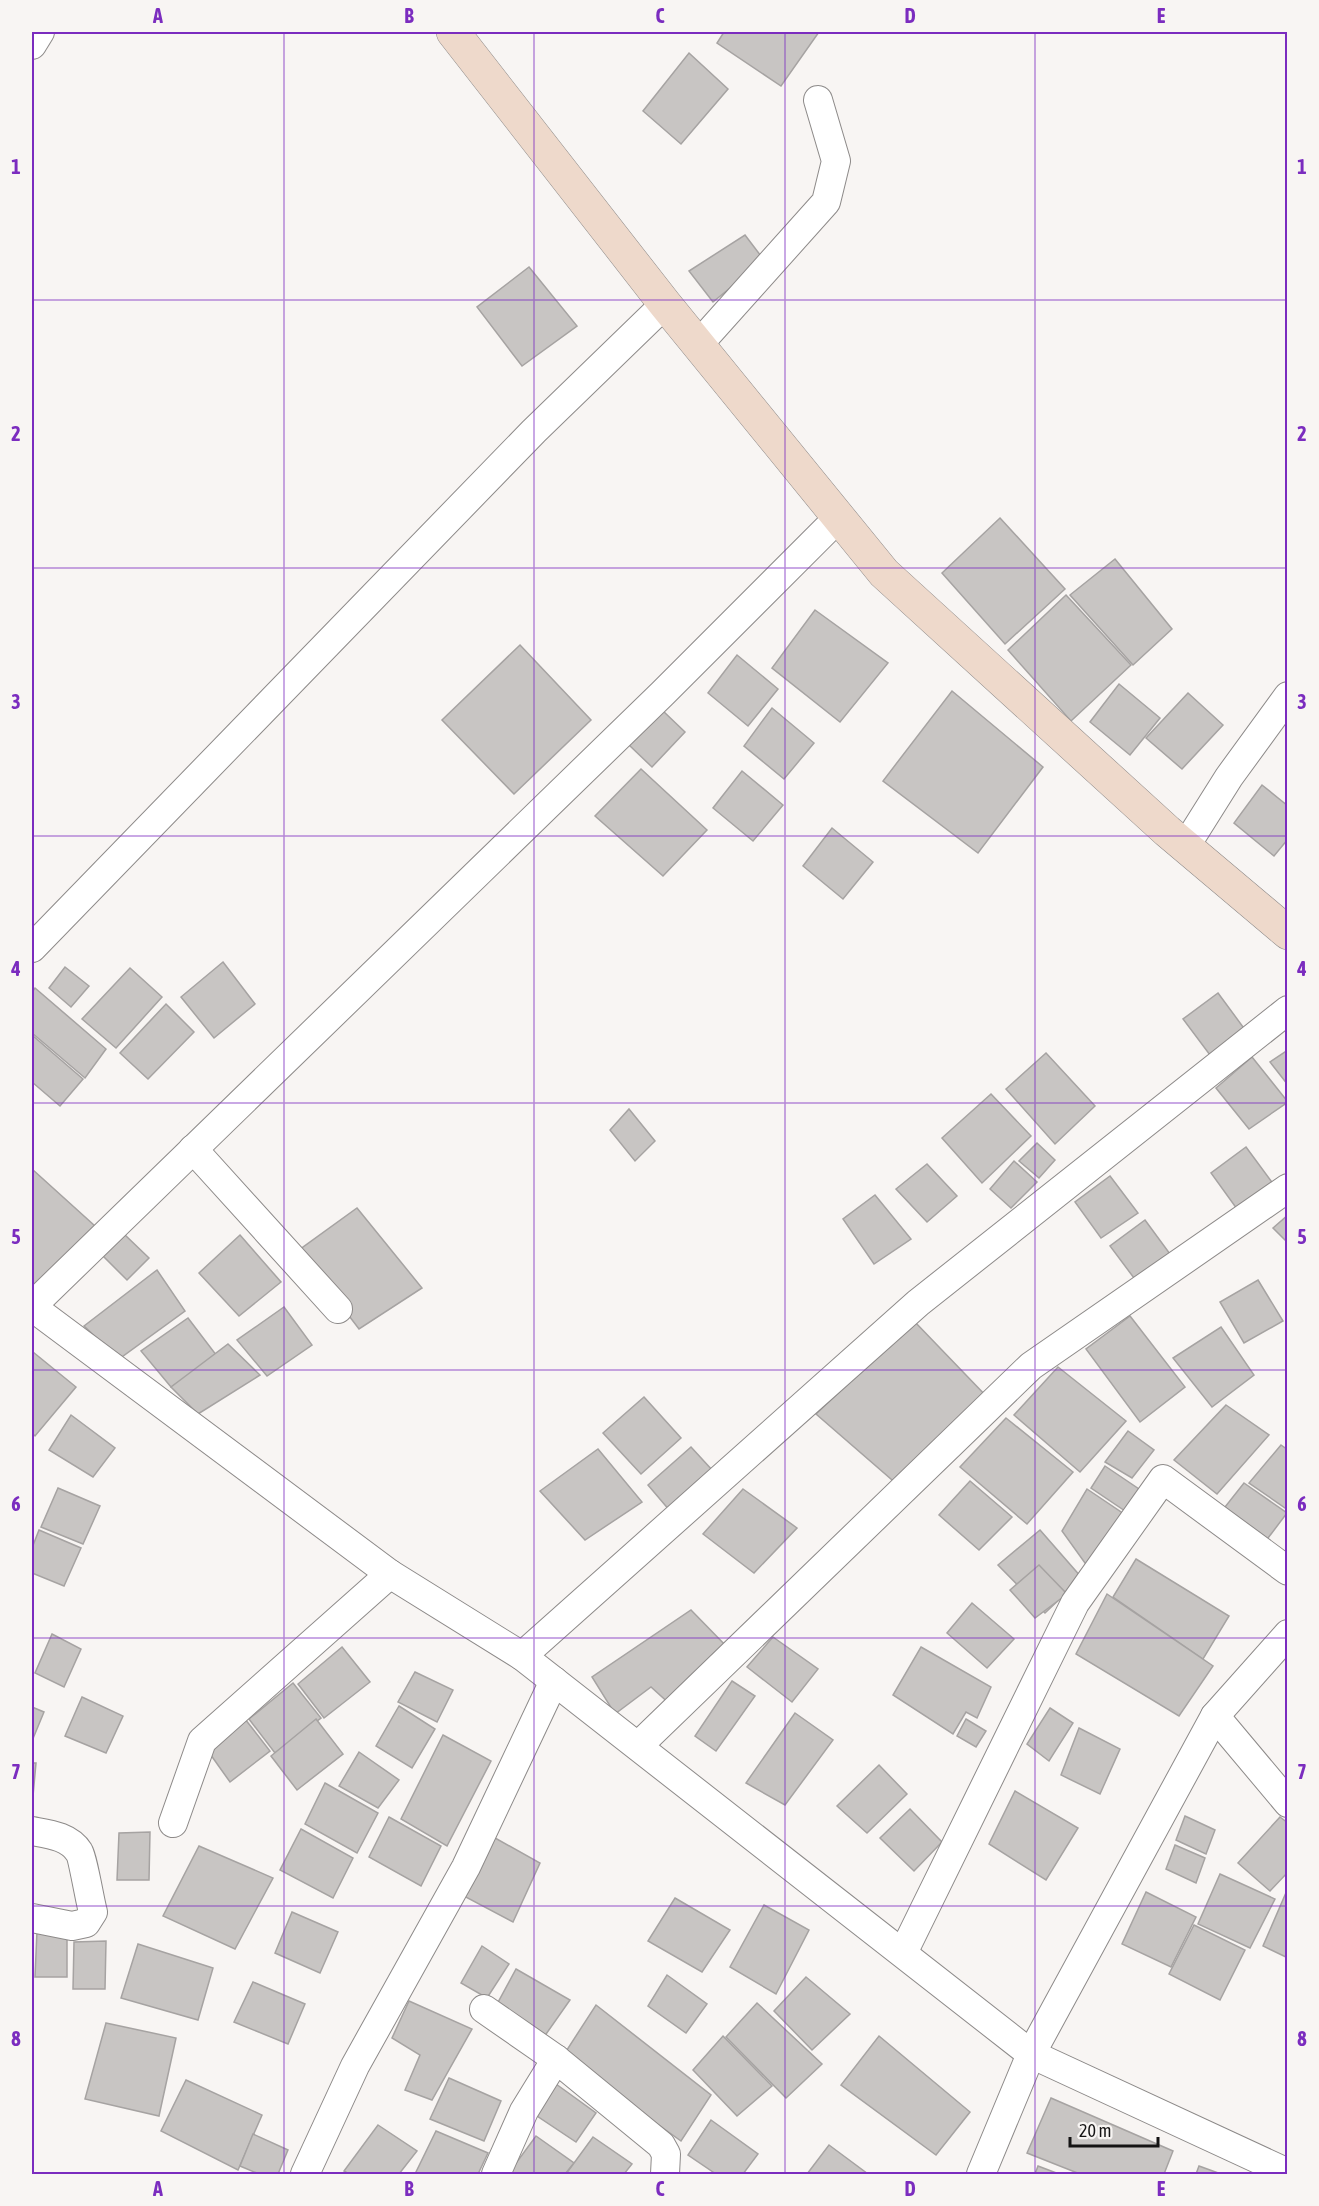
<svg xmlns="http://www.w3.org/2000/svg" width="1319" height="2206" font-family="'Asap Condensed',sans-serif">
	<rect width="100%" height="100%" fill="#f8f5f3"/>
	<g fill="#c8c5c3" stroke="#a6a3a2" stroke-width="1.5">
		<polygon points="724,32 819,32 781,86 717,43"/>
		<polygon points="689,53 728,89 681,144 643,111"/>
		<polygon points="745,235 764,260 713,302 689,271"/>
		<polygon points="529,267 577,326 522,366 477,307"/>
		<polygon points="1000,518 1065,589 1005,644 942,573"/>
		<polygon points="1115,559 1172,629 1133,665 1070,595"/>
		<polygon points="1066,595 1131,665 1071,721 1008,650"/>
		<polygon points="815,610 888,663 840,722 772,668"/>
		<polygon points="520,645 591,720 514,794 442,720"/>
		<polygon points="737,655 778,689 748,726 708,693"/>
		<polygon points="1119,684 1160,718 1130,755 1090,722"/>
		<polygon points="952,691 1043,767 978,853 883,781"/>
		<polygon points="1188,693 1223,725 1182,769 1146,738"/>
		<polygon points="772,708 814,743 784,779 744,746"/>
		<polygon points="662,710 685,732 652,767 629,745"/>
		<polygon points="641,769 707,830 663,876 595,816"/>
		<polygon points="742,771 783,805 753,841 713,808"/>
		<polygon points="1262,785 1288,806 1288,839 1274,856 1234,823"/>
		<polygon points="832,828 873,862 843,899 803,866"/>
		<polygon points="223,962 255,1004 214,1038 181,997"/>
		<polygon points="65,967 89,986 71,1007 49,988"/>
		<polygon points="130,968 162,997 116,1048 82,1019"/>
		<polygon points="35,988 106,1049 85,1078 32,1033 32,992"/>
		<polygon points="1218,993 1246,1031 1210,1055 1183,1019"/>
		<polygon points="166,1004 194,1032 148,1079 120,1053"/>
		<polygon points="32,1035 83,1079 60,1106 32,1082"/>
		<polygon points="1288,1050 1288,1085 1270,1062"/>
		<polygon points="1046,1053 1095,1106 1055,1144 1006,1089"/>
		<polygon points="1252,1057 1288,1102 1249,1129 1216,1088"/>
		<polygon points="991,1094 1031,1136 982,1183 942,1138"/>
		<polygon points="629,1109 655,1141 635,1161 610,1130"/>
		<polygon points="1037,1143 1055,1160 1039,1178 1019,1161"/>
		<polygon points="1246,1147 1274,1185 1237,1209 1211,1173"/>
		<polygon points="1014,1161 1037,1182 1011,1208 990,1189"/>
		<polygon points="927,1164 957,1196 927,1222 896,1189"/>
		<polygon points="32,1169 95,1226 34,1287 32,1285"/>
		<polygon points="1110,1176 1138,1213 1101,1238 1075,1202"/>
		<polygon points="875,1195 911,1239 874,1264 843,1219"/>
		<polygon points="357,1208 422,1288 359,1329 299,1250"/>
		<polygon points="1288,1215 1288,1243 1273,1228"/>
		<polygon points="1145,1220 1173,1258 1137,1282 1110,1246"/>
		<polygon points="124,1234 149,1258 127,1280 102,1255"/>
		<polygon points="240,1235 281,1282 239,1316 199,1273"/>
		<polygon points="157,1270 185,1311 119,1359 84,1326"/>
		<polygon points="1258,1280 1283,1321 1244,1343 1220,1302"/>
		<polygon points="284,1307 312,1345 267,1376 237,1340"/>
		<polygon points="1130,1316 1185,1387 1140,1422 1086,1349"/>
		<polygon points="188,1318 217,1356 171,1387 141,1351"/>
		<polygon points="914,1321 989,1399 899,1486 816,1414"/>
		<polygon points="1221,1327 1254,1375 1212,1407 1173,1358"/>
		<polygon points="228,1344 260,1375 198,1414 171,1387"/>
		<polygon points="33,1352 76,1387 35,1436 32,1433 32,1354"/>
		<polygon points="1058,1367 1126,1421 1080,1472 1014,1415"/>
		<polygon points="644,1397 681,1438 641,1474 603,1433"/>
		<polygon points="1226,1405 1269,1435 1217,1494 1174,1460"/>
		<polygon points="71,1415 115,1448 93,1477 49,1450"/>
		<polygon points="1006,1418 1073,1472 1027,1524 960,1467"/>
		<polygon points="1128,1431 1154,1450 1132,1478 1105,1462"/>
		<polygon points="1281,1445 1288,1450 1288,1510 1249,1483"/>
		<polygon points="691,1447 713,1471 670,1511 648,1485"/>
		<polygon points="598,1449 642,1502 585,1540 540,1491"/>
		<polygon points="1105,1466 1139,1489 1128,1513 1091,1488"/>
		<polygon points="970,1481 1012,1517 979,1550 939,1515"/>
		<polygon points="1244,1483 1287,1513 1265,1542 1221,1512"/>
		<polygon points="58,1488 100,1506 83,1544 41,1527"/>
		<polygon points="743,1489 797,1528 754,1573 703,1534"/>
		<polygon points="1087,1489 1127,1516 1090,1570 1062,1531"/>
		<polygon points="39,1530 81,1548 64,1586 32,1573 32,1548"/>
		<polygon points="1040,1530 1082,1578 1045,1613 998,1565"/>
		<polygon points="1136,1559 1229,1616 1203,1659 1113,1597"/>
		<polygon points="1039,1565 1067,1594 1035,1618 1010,1590"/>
		<polygon points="1107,1594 1213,1666 1179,1716 1076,1654"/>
		<polygon points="972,1603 1014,1639 987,1668 947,1633"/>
		<polygon points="691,1610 730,1650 672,1706 651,1687 615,1714 592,1677"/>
		<polygon points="52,1634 81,1649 64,1687 35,1673"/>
		<polygon points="773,1637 818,1669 792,1702 747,1667"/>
		<polygon points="342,1647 370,1682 324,1718 298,1684"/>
		<polygon points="921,1647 991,1687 977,1718 966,1712 953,1734 893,1695"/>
		<polygon points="415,1672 453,1690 437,1722 398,1702"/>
		<polygon points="732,1681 755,1696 716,1751 695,1736"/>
		<polygon points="293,1683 321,1718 275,1753 249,1719"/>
		<polygon points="82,1697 123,1716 106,1753 65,1736"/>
		<polygon points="399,1706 435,1729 412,1768 376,1746"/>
		<polygon points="32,1707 44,1712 32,1741"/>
		<polygon points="1050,1708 1073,1723 1049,1761 1027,1744"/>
		<polygon points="795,1713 833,1740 785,1805 746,1783"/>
		<polygon points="245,1719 270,1751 230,1782 208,1751"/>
		<polygon points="316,1719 343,1754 297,1790 271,1756"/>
		<polygon points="966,1719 986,1731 976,1747 957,1736"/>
		<polygon points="1079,1728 1120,1749 1100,1794 1061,1775"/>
		<polygon points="443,1735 491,1761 447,1846 401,1819"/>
		<polygon points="359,1752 399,1780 378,1808 339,1786"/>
		<polygon points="32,1763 36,1763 32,1807"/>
		<polygon points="879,1765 907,1794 867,1833 837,1806"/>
		<polygon points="325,1783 378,1813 357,1853 305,1824"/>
		<polygon points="1015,1791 1078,1828 1046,1880 989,1844"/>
		<polygon points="910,1809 942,1842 914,1871 880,1838"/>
		<polygon points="1185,1816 1215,1830 1206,1854 1176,1840"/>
		<polygon points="389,1817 441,1846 421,1886 369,1857"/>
		<polygon points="1280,1817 1288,1823 1288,1872 1270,1891 1238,1863"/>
		<polygon points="301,1829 353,1858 333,1898 280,1870"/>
		<polygon points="150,1832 149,1880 117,1880 119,1833"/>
		<polygon points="488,1834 540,1863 513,1922 460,1894"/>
		<polygon points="1175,1845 1205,1858 1196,1883 1166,1869"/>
		<polygon points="199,1846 273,1878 235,1949 163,1916"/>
		<polygon points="1220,1874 1275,1899 1250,1948 1198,1924"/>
		<polygon points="1288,1888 1288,1958 1263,1946"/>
		<polygon points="1146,1892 1196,1917 1171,1967 1122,1944"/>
		<polygon points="675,1898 730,1930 702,1972 648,1941"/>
		<polygon points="764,1905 809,1930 776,1994 730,1967"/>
		<polygon points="292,1912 338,1932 320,1973 275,1953"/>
		<polygon points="1194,1925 1245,1950 1220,2000 1169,1974"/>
		<polygon points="67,1930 67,1977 35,1977 37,1931"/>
		<polygon points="106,1941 105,1989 73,1989 74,1942"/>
		<polygon points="138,1944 213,1968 198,2020 121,1998"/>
		<polygon points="482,1946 509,1964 487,1998 461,1983"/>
		<polygon points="516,1969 570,2000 544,2037 496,2006"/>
		<polygon points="667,1975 707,2004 686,2033 648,2006"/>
		<polygon points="806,1977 850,2014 812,2050 774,2011"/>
		<polygon points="253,1982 305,2004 288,2044 234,2022"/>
		<polygon points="409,2001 472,2029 432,2100 405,2090 420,2055 392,2038"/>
		<polygon points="757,2003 822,2064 786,2098 726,2037"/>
		<polygon points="596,2005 711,2095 681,2141 563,2056"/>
		<polygon points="106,2023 176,2038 159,2116 85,2099"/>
		<polygon points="723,2036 772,2086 737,2116 693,2070"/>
		<polygon points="879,2036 970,2112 936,2155 841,2085"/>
		<polygon points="449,2078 501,2101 484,2141 430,2119"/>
		<polygon points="186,2080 262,2115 238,2170 161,2131"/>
		<polygon points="556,2084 596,2113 576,2142 537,2116"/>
		<polygon points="1051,2098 1173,2151 1164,2174 1080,2174 1027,2153"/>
		<polygon points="711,2120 758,2154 743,2174 716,2174 688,2155"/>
		<polygon points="378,2125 417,2151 399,2174 349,2174 344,2171"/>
		<polygon points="436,2131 488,2153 478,2174 415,2174"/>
		<polygon points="253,2134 288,2150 278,2174 259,2174 240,2166"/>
		<polygon points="536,2136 574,2163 565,2174 508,2174"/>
		<polygon points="593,2137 632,2164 624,2174 566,2174"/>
		<polygon points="829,2145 868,2174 807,2174"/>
		<polygon points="1038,2166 1059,2174 1035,2174"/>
		<polygon points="1199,2166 1221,2174 1196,2174"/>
	</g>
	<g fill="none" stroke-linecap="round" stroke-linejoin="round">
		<g stroke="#8d8a89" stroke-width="30">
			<g id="street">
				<polyline points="32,45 40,32"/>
				<polyline points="698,345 826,202 836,161 818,100"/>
				<polyline points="1185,847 1229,777 1288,696"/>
				<polyline points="32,948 534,431 665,304"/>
				<polyline points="193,1149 338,1309"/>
				<polyline points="32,1306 662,694 839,517"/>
				<polyline points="32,1307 390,1574 522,1656 1031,2054 1288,2173"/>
				<polyline points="522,1656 918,1303 1288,1010"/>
				<polyline points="1215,1716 1288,1803"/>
				<polyline points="638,1746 1031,1366 1288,1188"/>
				<polyline points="173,1823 202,1741 390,1574"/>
				<path d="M32,1831C48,1834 69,1836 79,1852C83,1858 90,1902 93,1912L86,1923L72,1926L32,1918"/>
				<polyline points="903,1953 1075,1603 1163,1479 1288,1571"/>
				<polyline points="484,2009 556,2059"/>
				<polyline points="305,2174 355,2066 466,1867 554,1681"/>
				<polyline points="496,2174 524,2111 556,2059 661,2145 666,2154 665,2174"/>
				<polyline points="981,2174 1031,2054 1215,1716 1288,1634"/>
			</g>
		</g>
		<g stroke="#8d8a89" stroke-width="34">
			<polyline id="secondary" points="453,32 665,304 884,573 1167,831 1288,933"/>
		</g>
		<use href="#street" stroke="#fff" stroke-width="28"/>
		<use href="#secondary" stroke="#eed9cb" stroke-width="33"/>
	</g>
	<path fill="none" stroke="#7b2cbf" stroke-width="1.5" stroke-opacity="0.55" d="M284,32V2174M534,32V2174M785,32V2174M1035,32V2174M32,300H1288M32,568H1288M32,836H1288M32,1103H1288M32,1370H1288M32,1638H1288M32,1906H1288"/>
	<rect width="1319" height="2206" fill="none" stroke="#f8f5f3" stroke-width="66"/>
	<path d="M1070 2137v9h88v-9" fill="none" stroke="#151414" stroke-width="3"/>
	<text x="1079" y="2137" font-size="18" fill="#151414" stroke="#f8f5f3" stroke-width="4.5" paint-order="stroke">20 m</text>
	<rect x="33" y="33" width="1253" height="2140" fill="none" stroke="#7b2cbf" stroke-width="2"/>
	<g font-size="20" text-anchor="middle" font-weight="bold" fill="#7b2cbf">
		<text x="158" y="23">A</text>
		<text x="409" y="23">B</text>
		<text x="660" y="23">C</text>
		<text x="910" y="23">D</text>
		<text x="1161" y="23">E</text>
		<text x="16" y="174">1</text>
		<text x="1302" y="174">1</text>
		<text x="16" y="441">2</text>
		<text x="1302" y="441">2</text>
		<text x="16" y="709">3</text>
		<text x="1302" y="709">3</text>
		<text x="16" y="976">4</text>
		<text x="1302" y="976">4</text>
		<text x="16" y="1244">5</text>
		<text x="1302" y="1244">5</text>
		<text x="16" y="1511">6</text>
		<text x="1302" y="1511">6</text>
		<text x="16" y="1779">7</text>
		<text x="1302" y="1779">7</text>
		<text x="16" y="2046">8</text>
		<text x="1302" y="2046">8</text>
		<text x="158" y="2196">A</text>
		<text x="409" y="2196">B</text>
		<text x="660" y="2196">C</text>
		<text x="910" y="2196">D</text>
		<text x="1161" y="2196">E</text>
	</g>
</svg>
